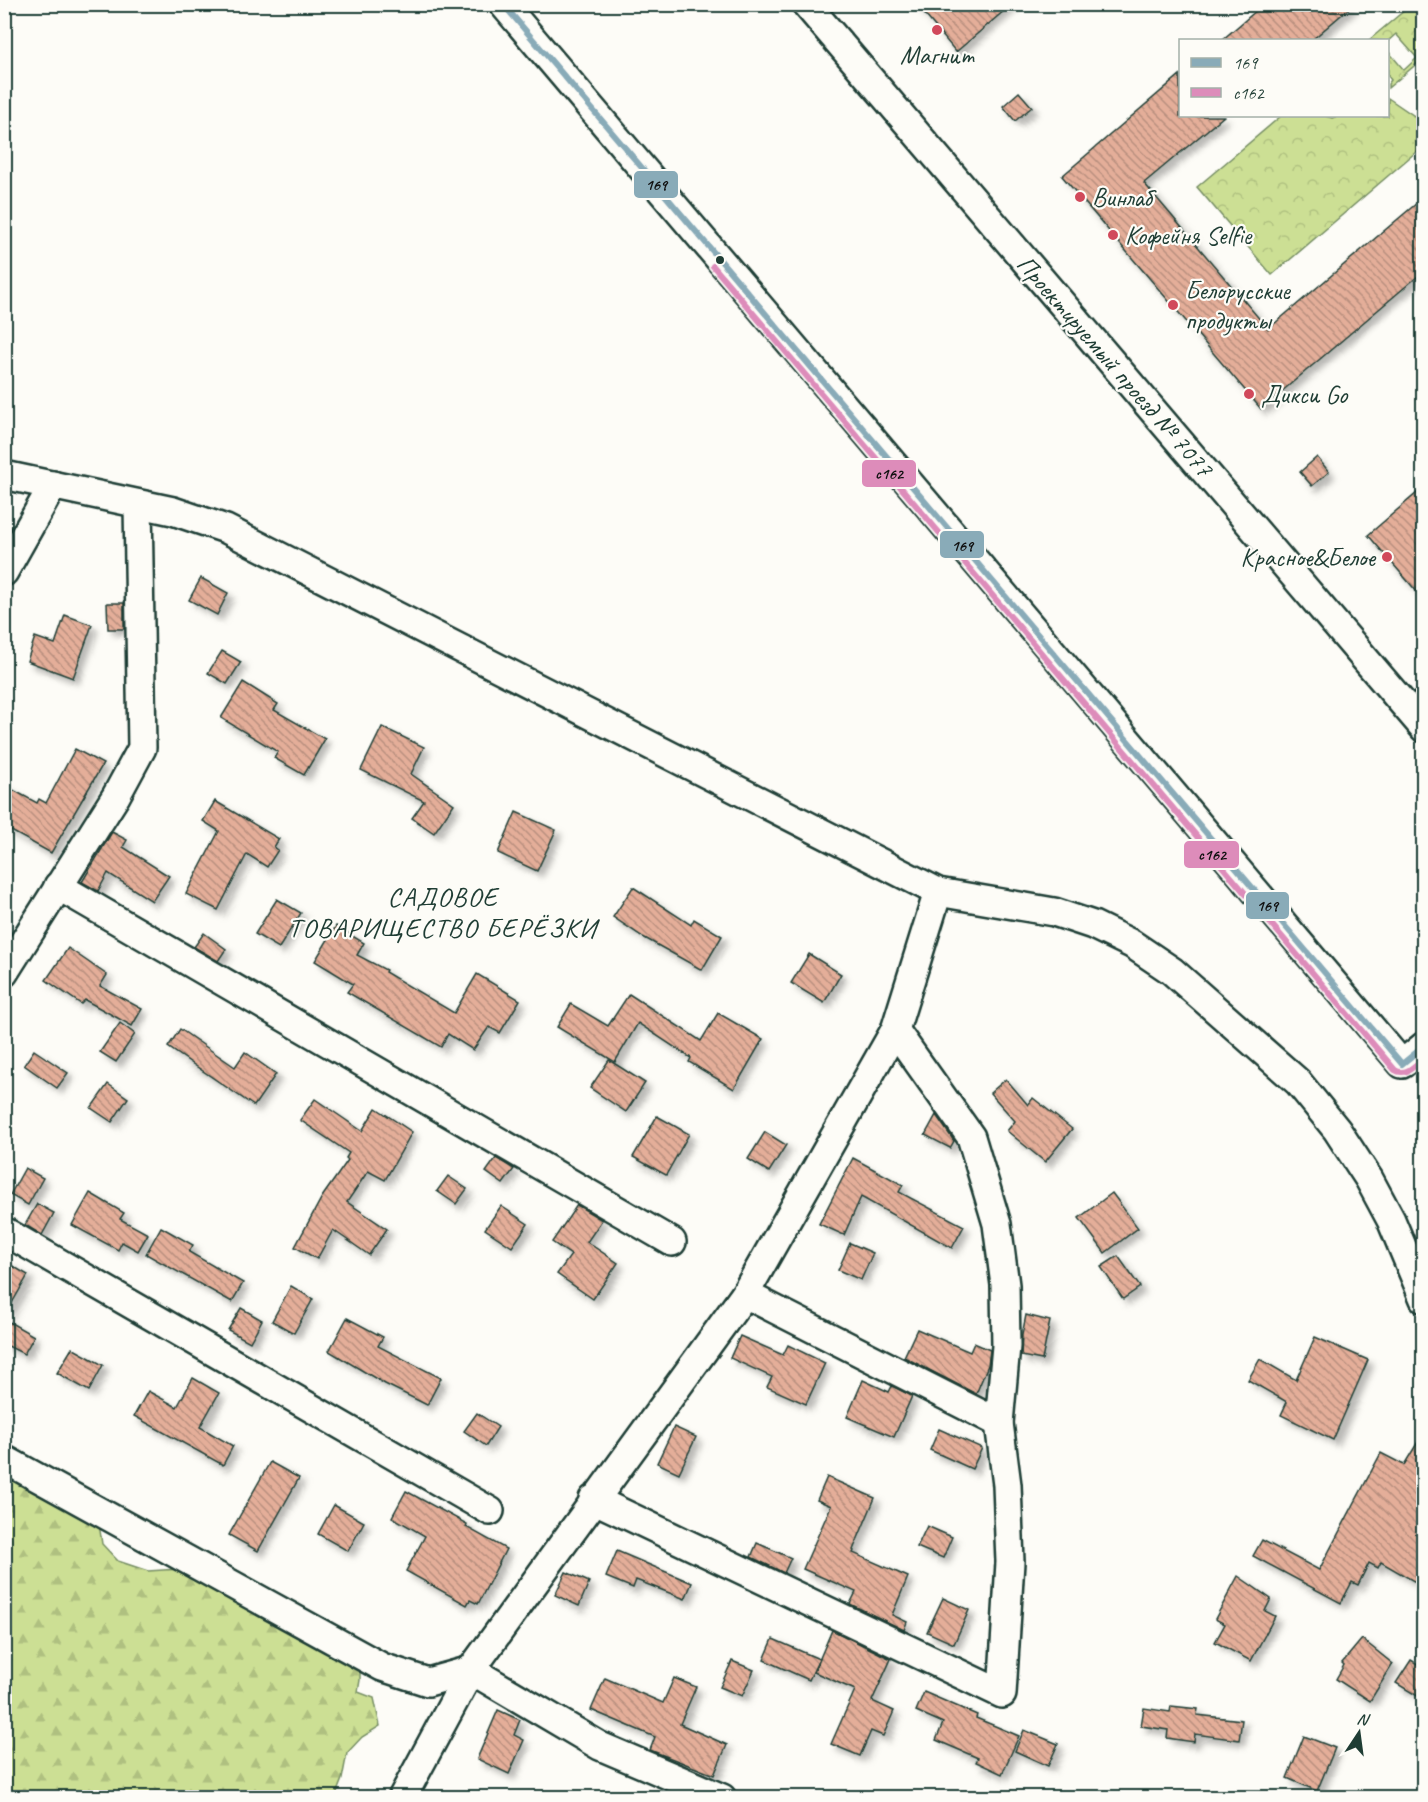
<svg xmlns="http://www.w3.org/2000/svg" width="1428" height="1802" font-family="Caveat,sans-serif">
	<defs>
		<pattern id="forest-firs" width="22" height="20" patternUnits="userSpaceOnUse" patternTransform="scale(1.5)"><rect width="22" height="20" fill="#ccdf94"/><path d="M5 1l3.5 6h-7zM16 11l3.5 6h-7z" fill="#afc080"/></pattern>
		<pattern id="park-crowns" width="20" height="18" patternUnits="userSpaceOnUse" patternTransform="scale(1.5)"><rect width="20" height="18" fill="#ccdf94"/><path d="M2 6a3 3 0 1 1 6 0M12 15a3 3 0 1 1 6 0" fill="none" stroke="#afc080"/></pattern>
		<pattern id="building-back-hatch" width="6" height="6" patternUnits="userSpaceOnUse" patternTransform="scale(1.5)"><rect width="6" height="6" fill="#e4ae99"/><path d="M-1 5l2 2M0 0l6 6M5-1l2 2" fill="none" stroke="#b88f7e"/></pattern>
		<filter id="shadow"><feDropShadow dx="5.5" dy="5.5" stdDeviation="3" flood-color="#0004"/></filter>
	</defs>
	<rect width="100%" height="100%" fill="#fdfcf7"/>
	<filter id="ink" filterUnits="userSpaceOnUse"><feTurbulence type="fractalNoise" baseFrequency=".0167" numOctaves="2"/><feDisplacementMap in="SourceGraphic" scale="12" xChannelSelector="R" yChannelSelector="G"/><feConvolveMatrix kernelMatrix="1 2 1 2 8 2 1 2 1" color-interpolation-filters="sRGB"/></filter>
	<g filter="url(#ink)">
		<polygon fill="url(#forest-firs)" stroke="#768e64" stroke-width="1.5" points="4,1466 19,1485 33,1486 99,1524 102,1544 118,1561 148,1571 178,1569 360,1657 360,1680 358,1692 374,1698 380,1726 362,1737 347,1753 342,1779 335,1797 5,1797"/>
		<g fill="url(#park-crowns)" stroke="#768e64" stroke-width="1.5">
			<polygon points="1411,5 1423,5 1423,70 1419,62 1388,88 1388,84 1391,80 1388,76 1388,51 1404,70 1417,58 1396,34 1388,41 1369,40"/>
			<polygon points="1388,98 1423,122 1423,146 1272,275 1197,187 1281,116 1325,116 1332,118 1338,116 1388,116"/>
		</g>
		<g fill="url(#building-back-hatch)" stroke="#1f3d34" stroke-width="1.5" filter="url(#shadow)">
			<polygon points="916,4 1012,4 956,52"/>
			<polygon points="1264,4 1354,4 1312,40 1222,40"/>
			<polygon points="1180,75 1180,116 1224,116 1144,183 1268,329 1424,197 1424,271 1261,409 1062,176"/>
			<polygon points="1019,92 1032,107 1015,121 1003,106"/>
			<polygon points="1317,457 1329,472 1312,486 1300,472"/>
			<polygon points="1424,487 1424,600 1368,535"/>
			<polygon points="201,578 228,593 217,615 189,600"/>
			<polygon points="107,603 124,603 124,629 108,629"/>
			<polygon points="65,615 92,625 73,678 27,661 35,637 55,644"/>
			<polygon points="222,651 241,662 227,684 208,673"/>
			<polygon points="243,682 278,704 274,710 325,739 304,775 274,758 278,752 221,718"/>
			<polygon points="382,727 424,747 411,774 454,804 434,833 412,818 424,801 361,770"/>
			<polygon points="75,749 103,764 51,853 4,827 4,785 37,803 39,799 46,803"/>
			<polygon points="215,801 279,839 274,847 278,850 267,867 247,854 218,910 186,894 219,831 203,821"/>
			<polygon points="516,812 556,830 537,871 498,853"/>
			<polygon points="112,832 127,840 123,847 169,876 152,901 108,873 98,891 82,882"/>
			<polygon points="633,887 691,925 694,919 722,936 702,970 643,937 613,917"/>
			<polygon points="277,899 301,913 279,948 255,934"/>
			<polygon points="336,926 364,943 357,955 386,970 385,972 454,1013 477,974 520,1000 500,1033 489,1027 473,1050 448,1034 441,1047 347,992 353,984 315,961"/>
			<polygon points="204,933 226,949 218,961 194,947"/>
			<polygon points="68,948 107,975 100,986 142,1009 132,1026 85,1000 81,1004 46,980"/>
			<polygon points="809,954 841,974 824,1003 791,983"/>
			<polygon points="629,994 701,1041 718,1013 763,1039 734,1089 689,1062 691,1058 638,1023 615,1062 557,1027 571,1004 608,1026"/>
			<polygon points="120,1023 135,1034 116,1062 100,1052"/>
			<polygon points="180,1029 235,1067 245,1052 276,1074 254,1106 168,1047"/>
			<polygon points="34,1050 68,1073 57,1088 24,1065"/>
			<polygon points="609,1060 645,1083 626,1112 590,1088"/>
			<polygon points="1006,1079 1028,1105 1033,1098 1072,1129 1045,1162 1007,1131 1015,1121 990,1093"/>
			<polygon points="108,1084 128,1098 112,1122 91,1108"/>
			<polygon points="315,1099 362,1131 376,1108 412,1132 385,1180 368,1171 347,1202 387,1229 369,1255 333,1230 317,1259 295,1247 322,1197 348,1160 346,1158 349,1153 300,1120"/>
			<polygon points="936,1115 954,1141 950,1148 925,1135"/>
			<polygon points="657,1116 689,1134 666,1175 633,1157"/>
			<polygon points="765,1132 786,1145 769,1172 748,1159"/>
			<polygon points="496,1158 514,1169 503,1184 486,1172"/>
			<polygon points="853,1158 903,1185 899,1192 964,1226 952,1248 861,1197 844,1235 819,1224"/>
			<polygon points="25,1168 43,1178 28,1205 10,1195"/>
			<polygon points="448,1176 467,1189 456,1204 437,1191"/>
			<polygon points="90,1193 124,1213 120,1219 148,1234 138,1251 122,1242 118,1250 72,1225"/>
			<polygon points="1112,1193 1138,1228 1105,1253 1079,1218"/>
			<polygon points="37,1204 54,1213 42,1235 25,1225"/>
			<polygon points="577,1205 602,1220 587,1242 618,1263 593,1299 557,1274 571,1255 552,1242"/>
			<polygon points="501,1206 528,1224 512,1247 485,1229"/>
			<polygon points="161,1227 193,1245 189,1252 243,1283 232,1302 146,1254"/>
			<polygon points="850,1243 873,1253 861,1280 838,1270"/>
			<polygon points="1118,1256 1140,1287 1123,1299 1101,1267"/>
			<polygon points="4,1261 28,1275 4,1317"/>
			<polygon points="291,1286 313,1299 294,1333 272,1321"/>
			<polygon points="241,1308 262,1320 250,1342 228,1330"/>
			<polygon points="1026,1315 1050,1321 1042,1360 1021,1356 1022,1335"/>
			<polygon points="347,1318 383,1337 378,1346 441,1378 427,1405 385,1384 329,1351"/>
			<polygon points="4,1319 34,1336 24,1354 4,1344"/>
			<polygon points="917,1329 970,1352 974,1343 990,1350 988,1365 976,1394 904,1357"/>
			<polygon points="740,1336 783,1355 788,1345 825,1363 806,1404 767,1387 772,1377 730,1358"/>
			<polygon points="1315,1337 1368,1360 1333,1440 1281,1415 1287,1402 1248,1380 1260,1359 1296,1380"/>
			<polygon points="72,1348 103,1365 89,1391 57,1373"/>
			<polygon points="193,1378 219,1393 200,1427 233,1446 223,1465 134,1416 148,1391 177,1407"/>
			<polygon points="863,1380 889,1392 892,1386 912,1396 894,1437 847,1417"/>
			<polygon points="477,1413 498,1427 486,1446 464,1431"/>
			<polygon points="674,1427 696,1437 679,1473 657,1463"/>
			<polygon points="939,1429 982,1448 972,1469 930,1450"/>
			<polygon points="1424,1432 1424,1587 1381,1562 1378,1568 1369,1563 1358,1585 1352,1582 1341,1603 1253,1556 1262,1540 1319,1570 1381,1453 1404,1465"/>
			<polygon points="270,1462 299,1478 258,1551 229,1535"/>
			<polygon points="827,1477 875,1498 853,1550 854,1551 853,1553 908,1577 892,1615 907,1622 904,1630 850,1604 856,1592 803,1569 831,1506 817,1500"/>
			<polygon points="406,1491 467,1524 466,1527 506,1549 478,1604 470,1600 467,1605 406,1571 425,1536 392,1517"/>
			<polygon points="334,1505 364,1522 348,1551 318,1534"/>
			<polygon points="927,1526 952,1537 943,1558 917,1547"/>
			<polygon points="757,1543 791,1558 784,1573 751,1557"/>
			<polygon points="617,1551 692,1583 685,1599 636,1580 633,1588 606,1577"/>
			<polygon points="566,1572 589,1582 579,1606 555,1595"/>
			<polygon points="1238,1576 1271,1599 1265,1611 1275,1616 1251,1661 1215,1642 1225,1624 1215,1619"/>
			<polygon points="943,1598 969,1610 954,1644 927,1632"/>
			<polygon points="832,1630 891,1659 872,1701 894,1711 883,1736 871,1731 860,1756 831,1744 855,1690 814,1672"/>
			<polygon points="773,1639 819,1659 809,1680 764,1660"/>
			<polygon points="1362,1639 1393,1664 1370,1701 1336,1679 1344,1665 1342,1663"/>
			<polygon points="1411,1660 1424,1668 1424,1700 1396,1683"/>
			<polygon points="732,1661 754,1670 742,1696 720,1687"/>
			<polygon points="605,1678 663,1703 674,1678 696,1687 680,1724 727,1745 714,1775 650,1750 655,1737 591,1710"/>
			<polygon points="924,1692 977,1715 976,1718 1019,1736 1002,1774 976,1762 978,1758 936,1740 943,1723 916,1711"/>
			<polygon points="1171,1706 1198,1709 1197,1715 1242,1720 1239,1740 1195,1734 1194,1742 1167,1738 1168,1730 1141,1726 1144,1708 1170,1712"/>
			<polygon points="498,1710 520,1720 514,1735 524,1740 509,1774 477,1759"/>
			<polygon points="1024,1730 1058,1744 1048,1766 1015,1751"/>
			<polygon points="1304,1736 1335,1748 1317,1791 1287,1778"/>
		</g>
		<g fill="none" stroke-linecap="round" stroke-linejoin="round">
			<g stroke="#1f3d34" stroke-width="32">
				<g id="minor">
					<polyline points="503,4 1402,1064 1424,1046"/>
					<polyline points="806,4 1424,728"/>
					<polyline points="4,475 173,511 226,529 938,892 1054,912 1093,925 1132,944 1172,971 1298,1082 1337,1130 1369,1179 1391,1220 1424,1299"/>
					<polyline points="4,572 53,485"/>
					<polyline points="58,886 672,1242"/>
					<polyline points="4,973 116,796 142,748 138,504"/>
					<polyline points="4,1231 490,1511"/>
					<polyline points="745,1294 999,1423"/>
					<polyline points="4,1459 382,1667 428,1682 471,1670 600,1746 722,1798"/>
					<polyline points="593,1499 1002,1694 1010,1562 1007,1485 999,1423 1006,1346 1005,1285 997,1224 971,1137 895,1030"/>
					<polyline points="402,1798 471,1670 745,1294 895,1030 938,892"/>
				</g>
			</g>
			<use href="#minor" stroke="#fdfcf7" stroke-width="27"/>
			<g stroke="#fdfcf7" stroke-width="10">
				<polyline id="bus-1" points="503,4 1402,1064 1424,1046"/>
			</g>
			<g stroke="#fdfcf7" stroke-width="10">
				<path id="bus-2" d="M713,266L1395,1070C1406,1077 1415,1065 1424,1058"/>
			</g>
			<use href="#bus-1" stroke="#89abb8" stroke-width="6"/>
			<use href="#bus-2" stroke="#dd8cba" stroke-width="6"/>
		</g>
	</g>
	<g fill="#d1495b" stroke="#fdfcf7" stroke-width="2">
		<circle cx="937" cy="30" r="6"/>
		<circle cx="1080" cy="197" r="6"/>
		<circle cx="1113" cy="235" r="6"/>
		<circle cx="1173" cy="305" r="6"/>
		<circle cx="1249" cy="394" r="6"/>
		<circle cx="1387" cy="557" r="6"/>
	</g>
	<circle fill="#1f3d34" stroke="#fdfcf7" stroke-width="2" cx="720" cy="260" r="5"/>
	<g text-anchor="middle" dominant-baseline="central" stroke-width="4.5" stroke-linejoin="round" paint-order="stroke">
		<g font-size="26" fill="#1f3d34" stroke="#fdfcf7" text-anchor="start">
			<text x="937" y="55" text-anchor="middle">Магнит</text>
			<text x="1092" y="197">Винлаб</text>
			<text x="1125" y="235">Кофейня Selfie</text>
			<text x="1185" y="290">Белорусские<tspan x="1185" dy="30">продукты</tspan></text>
			<text x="1261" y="394">Дикси Go</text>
			<text x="1375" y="557" text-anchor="end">Красное&amp;Белое</text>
		</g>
		<g font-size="26" fill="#1f3d34" stroke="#fdfcf7">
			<text transform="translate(1115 366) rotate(49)">Проектируемый проезд № 7077</text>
		</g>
		<g font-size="27" letter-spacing="1.5" fill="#1f3d34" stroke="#fdfcf7">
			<text x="443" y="897">САДОВОЕ<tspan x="443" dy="31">ТОВАРИЩЕСТВО БЕРЁЗКИ</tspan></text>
		</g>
	</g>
	<g stroke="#fdfcf7" stroke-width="2">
		<rect x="633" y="170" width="46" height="29" rx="6" fill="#89abb8"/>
		<rect x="861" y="459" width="56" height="29" rx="6" fill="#dd8cba"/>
		<rect x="939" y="530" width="46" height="29" rx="6" fill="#89abb8"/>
		<rect x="1183" y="840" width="57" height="29" rx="6" fill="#dd8cba"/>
		<rect x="1245" y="891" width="45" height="29" rx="6" fill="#89abb8"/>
	</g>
	<g font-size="16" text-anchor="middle" font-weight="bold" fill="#111">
		<text x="656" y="190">169</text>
		<text x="889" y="479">с162</text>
		<text x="962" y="551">169</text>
		<text x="1212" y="860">с162</text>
		<text x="1267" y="911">169</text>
	</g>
	<rect width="1428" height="1802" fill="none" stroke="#fdfcf7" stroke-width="24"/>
	<rect x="12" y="12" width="1404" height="1778" fill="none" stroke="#1f3d34" stroke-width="2" filter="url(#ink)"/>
	<rect x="1179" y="39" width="210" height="78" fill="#fdfcf7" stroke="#a4b0a9" stroke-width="1.5"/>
	<rect x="1191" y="58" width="30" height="9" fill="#89abb8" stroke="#a4b0a9" stroke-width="1.5"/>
	<text x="1233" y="69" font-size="18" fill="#1f3d34">169</text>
	<rect x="1191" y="88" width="30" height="9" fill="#dd8cba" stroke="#a4b0a9" stroke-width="1.5"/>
	<text x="1233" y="99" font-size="18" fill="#1f3d34">с162</text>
	<g transform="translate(1359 1733) rotate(13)" stroke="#fdfcf7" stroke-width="4.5" paint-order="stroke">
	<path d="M0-4.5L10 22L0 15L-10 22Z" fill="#1f3d34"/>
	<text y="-9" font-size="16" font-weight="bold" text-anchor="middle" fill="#1f3d34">N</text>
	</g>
</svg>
